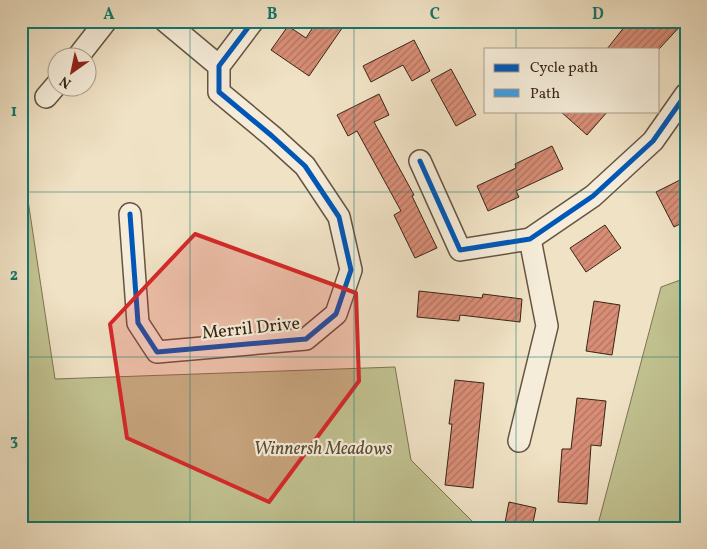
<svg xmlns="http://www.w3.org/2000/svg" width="707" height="549" font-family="Vollkorn,serif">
	<defs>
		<pattern id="building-hatch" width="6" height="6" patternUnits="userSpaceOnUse" patternTransform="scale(1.25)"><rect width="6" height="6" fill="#d88d76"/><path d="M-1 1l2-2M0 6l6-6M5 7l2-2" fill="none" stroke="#b07360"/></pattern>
	</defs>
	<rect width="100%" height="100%" fill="#f0e2c5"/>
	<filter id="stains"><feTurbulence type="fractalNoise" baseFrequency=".004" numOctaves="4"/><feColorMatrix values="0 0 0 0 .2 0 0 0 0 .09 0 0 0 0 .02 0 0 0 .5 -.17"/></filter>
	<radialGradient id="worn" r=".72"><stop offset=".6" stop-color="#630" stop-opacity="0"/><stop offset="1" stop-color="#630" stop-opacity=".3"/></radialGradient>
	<g fill="#c1c190" stroke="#7c7353">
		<polygon points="21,154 55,379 395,367 411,460 479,528 21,528"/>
		<polygon points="686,278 686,528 597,528 661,287"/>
	</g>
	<g fill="url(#building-hatch)" stroke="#372516">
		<polygon points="317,21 347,21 309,76 271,50 288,26 306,38"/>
		<polygon points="629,21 685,21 659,49 607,49"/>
		<polygon points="414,40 430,71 412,81 403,65 371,82 363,66"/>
		<polygon points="451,69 476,115 456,126 431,80"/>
		<polygon points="379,94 389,115 374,122 414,195 412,196 437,248 415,258 394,215 401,211 357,131 348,136 337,115"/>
		<polygon points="560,111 608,111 587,135"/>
		<polygon points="552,146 563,169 516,191 519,197 488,211 477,186 516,168 515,164"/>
		<polygon points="686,177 686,221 674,227 656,192"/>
		<polygon points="605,225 621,248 586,272 570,248"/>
		<polygon points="419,291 482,298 483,294 522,299 520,322 460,315 459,321 417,317"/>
		<polygon points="594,301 620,305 612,355 586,351"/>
		<polygon points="455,380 484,383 473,488 445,485 452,424 449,424"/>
		<polygon points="577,398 606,401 601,446 591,445 587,504 558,502 562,449 571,449"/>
		<polygon points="509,502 536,508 532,528 504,528"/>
	</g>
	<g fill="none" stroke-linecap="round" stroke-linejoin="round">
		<g stroke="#655442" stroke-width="24">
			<g id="street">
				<polyline points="165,21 219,66"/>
				<polyline points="77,58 106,21"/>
				<polyline points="46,97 58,83"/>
				<polyline points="420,161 460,250 530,239 593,196 653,141 686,94"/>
				<polyline points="130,214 138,323 157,352 306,339 336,314 351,270 339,217 305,166 272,136 219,92 219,66 253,21"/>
				<polyline points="519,441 547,326 530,239"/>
			</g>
		</g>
		<use href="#street" stroke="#f5ecd9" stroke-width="21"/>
		<polyline stroke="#3e9cdf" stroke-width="4" stroke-dasharray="8 4" stroke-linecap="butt" points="679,528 686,519"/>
		<g stroke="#f5ecd9" stroke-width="8">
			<g id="cycleway">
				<polyline points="420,161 460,250 530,239 593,196 653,141 686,94"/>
				<polyline points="130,214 138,323 157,352 306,339 336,314 351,270 339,217 305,166 272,136 219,92 219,66 253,21"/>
			</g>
		</g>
		<use href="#cycleway" stroke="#0057b8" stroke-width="5"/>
	</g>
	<path fill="#d62828" fill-opacity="0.2" stroke="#d62828" stroke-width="4" stroke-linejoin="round" d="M195,234L356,293L359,381L269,502L127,438L110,324Z"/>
	<path fill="none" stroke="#0f766e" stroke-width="1" stroke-opacity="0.55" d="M190,21V528M354,21V528M516,21V49M516,111V528M21,192H686M21,357H686"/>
	<g text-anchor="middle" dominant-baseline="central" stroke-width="4.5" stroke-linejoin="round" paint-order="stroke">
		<g font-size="18" fill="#372516" stroke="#f5ecd9">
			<text transform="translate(251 329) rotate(-6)">Merril Drive</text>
		</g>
		<g font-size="18" font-style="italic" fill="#5a4c34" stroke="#f5ecd9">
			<text x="323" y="449">Winnersh Meadows</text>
		</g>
	</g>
	<rect width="707" height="549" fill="none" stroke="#f0e2c5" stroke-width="55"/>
	<rect x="484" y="48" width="175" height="65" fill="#f5ecd9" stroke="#a99c8b"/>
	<rect x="494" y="64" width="25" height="8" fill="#0057b8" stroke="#a99c8b"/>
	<text x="530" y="72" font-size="15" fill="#372516">Cycle path</text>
	<rect x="494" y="89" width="25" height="8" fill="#3e9cdf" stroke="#a99c8b"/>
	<text x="530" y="98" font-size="15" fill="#372516">Path</text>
	<g transform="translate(72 72) rotate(213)"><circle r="24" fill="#f5ecd9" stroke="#a99c8b"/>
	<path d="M0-4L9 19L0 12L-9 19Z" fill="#8f2418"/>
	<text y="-8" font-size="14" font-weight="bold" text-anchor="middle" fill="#372516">N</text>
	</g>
	<rect x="28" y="28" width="652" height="494" fill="none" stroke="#0f766e" stroke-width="2"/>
	<g font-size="16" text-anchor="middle" font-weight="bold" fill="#0f766e">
		<text x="109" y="19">A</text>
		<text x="272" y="19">B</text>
		<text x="435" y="19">C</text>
		<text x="598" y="19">D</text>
		<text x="14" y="116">1</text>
		<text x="14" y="280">2</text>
		<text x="14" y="445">3</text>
	</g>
	<rect width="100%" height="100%" filter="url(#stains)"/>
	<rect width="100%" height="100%" fill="url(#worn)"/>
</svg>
